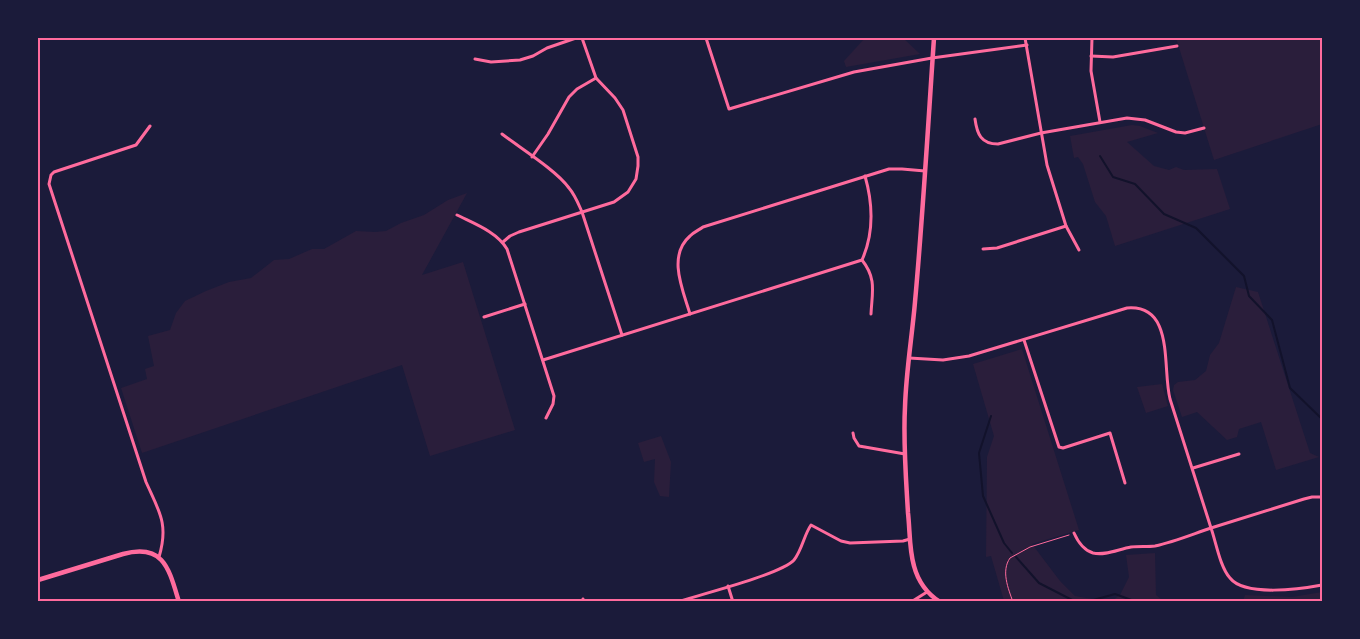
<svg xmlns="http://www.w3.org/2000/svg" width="1360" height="639" font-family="Mulish,sans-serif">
	<rect width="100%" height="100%" fill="#1b1b3a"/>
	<g fill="#2a1e3b">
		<polygon points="865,38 903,38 920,54 846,67 844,61"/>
		<polygon points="1176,38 1322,38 1322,124 1214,160"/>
		<polygon points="1132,125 1140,126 1158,133 1127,142 1154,166 1169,170 1176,167 1184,170 1217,169 1230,209 1115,246 1106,216 1095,202 1083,164 1078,157 1074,158 1070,136"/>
		<polygon points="467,193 422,275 463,262 515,430 430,456 402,365 142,453 121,388 147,379 145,369 154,366 148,336 170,330 176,313 185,301 206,291 229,282 251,278 274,260 289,259 312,249 324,249 356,231 375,232 386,231 401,223 424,215 448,200"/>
		<polygon points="1236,287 1258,292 1310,453 1319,457 1276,470 1261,422 1239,429 1237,437 1227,440 1197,412 1182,417 1173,390 1174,385 1178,382 1195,380 1206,371 1210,355 1219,343"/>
		<polygon points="1022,349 1079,530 1032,544 1060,581 1075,596 1104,601 1004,601 991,556 986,557 987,457 994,436 973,364"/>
		<polygon points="1162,384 1168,406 1146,413 1137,387"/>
		<polygon points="661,436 671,462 669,497 660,496 654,482 655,459 644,462 638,443"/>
		<polygon points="1155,553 1156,595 1163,601 1112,601 1120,595 1129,577 1126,555"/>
		<polygon points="1322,592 1322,601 1243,601 1245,595 1292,597"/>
	</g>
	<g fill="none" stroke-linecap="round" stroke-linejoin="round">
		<g stroke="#12122b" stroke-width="2">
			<polyline points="1100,156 1113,177 1135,184 1164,214 1196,228 1244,276 1249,296 1272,320 1290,388 1322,419"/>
			<polyline points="991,416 979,453 983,496 1004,543 1012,553"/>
			<polyline points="1016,557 1039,583 1076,602"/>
			<polyline points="1086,602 1115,594 1137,602"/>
		</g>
		<path stroke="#ff6b9d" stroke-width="1" d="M1013,602C1008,588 1001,571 1010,558L1030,547L1069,535"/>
		<g stroke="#ff6b9d" stroke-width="3">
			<polyline points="706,38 729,109 854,72 932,58 1027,45"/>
			<polyline points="1025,38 1047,165 1066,226 1079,250"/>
			<polyline points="1092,38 1091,71 1100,122"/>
			<polyline points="1091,56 1113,57 1177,46"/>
			<polyline points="475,59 491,62 520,60 533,56 547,48 576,38"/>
			<path d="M975,119C977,134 981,144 998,144L1041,133L1127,118L1145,120L1176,132L1185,133L1204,128"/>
			<path d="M150,126L136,145L54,172L51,175L49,184L146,482C159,511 169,524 159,557"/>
			<path d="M502,134C520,148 556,170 569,188C575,195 578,203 582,212L622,335"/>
			<polyline points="532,157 548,134 569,97 577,89 596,78"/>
			<path d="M457,215C475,224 497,232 507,249L554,396L553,404L546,418"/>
			<polyline points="503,242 510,236 519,232 614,202 628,192 636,179 638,166 638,157 623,110 615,98 596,78 582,38"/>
			<polyline points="983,249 997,248 1066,226"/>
			<path d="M862,260C877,279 872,292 871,314"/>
			<path d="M690,314C683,290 667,256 690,236C694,232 699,230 703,227L889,169H902L925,171"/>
			<polyline points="484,317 525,304"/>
			<polyline points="1024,340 1059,447 1063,448 1110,433 1125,483"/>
			<path d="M909,358L943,360L969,356L1127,308C1175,304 1162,368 1170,399L1211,528C1193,534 1174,542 1155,546C1147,547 1139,546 1131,547C1119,549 1105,556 1093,553C1083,550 1078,542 1074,533"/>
			<path d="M543,360L862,260C874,233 873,204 865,176"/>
			<polyline points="853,433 854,438 859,446 905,454"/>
			<polyline points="1193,468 1239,454"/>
			<path d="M1322,497H1312L1304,499L1211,528C1216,542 1220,567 1230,578C1245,597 1301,589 1322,585"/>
			<polyline points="728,586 733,602"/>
			<polyline points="583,599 584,602"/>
			<path d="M677,602C699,595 782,574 794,560C802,550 804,535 811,525L841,541L850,543L903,541L910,539"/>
			<polyline points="911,602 927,592"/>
		</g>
		<g stroke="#ff6b9d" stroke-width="4.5">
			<path d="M934,38C928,126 923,214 915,302C912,337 906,372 905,407C903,442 906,478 908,513C910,530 909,549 914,566C918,581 926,593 940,602"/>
			<path d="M38,580L123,554C164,543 169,569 179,602"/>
		</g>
	</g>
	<rect width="1360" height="639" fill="none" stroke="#1b1b3a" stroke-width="78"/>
	<rect x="39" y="39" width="1282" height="561" fill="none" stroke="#ff6b9d" stroke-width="2"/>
</svg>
